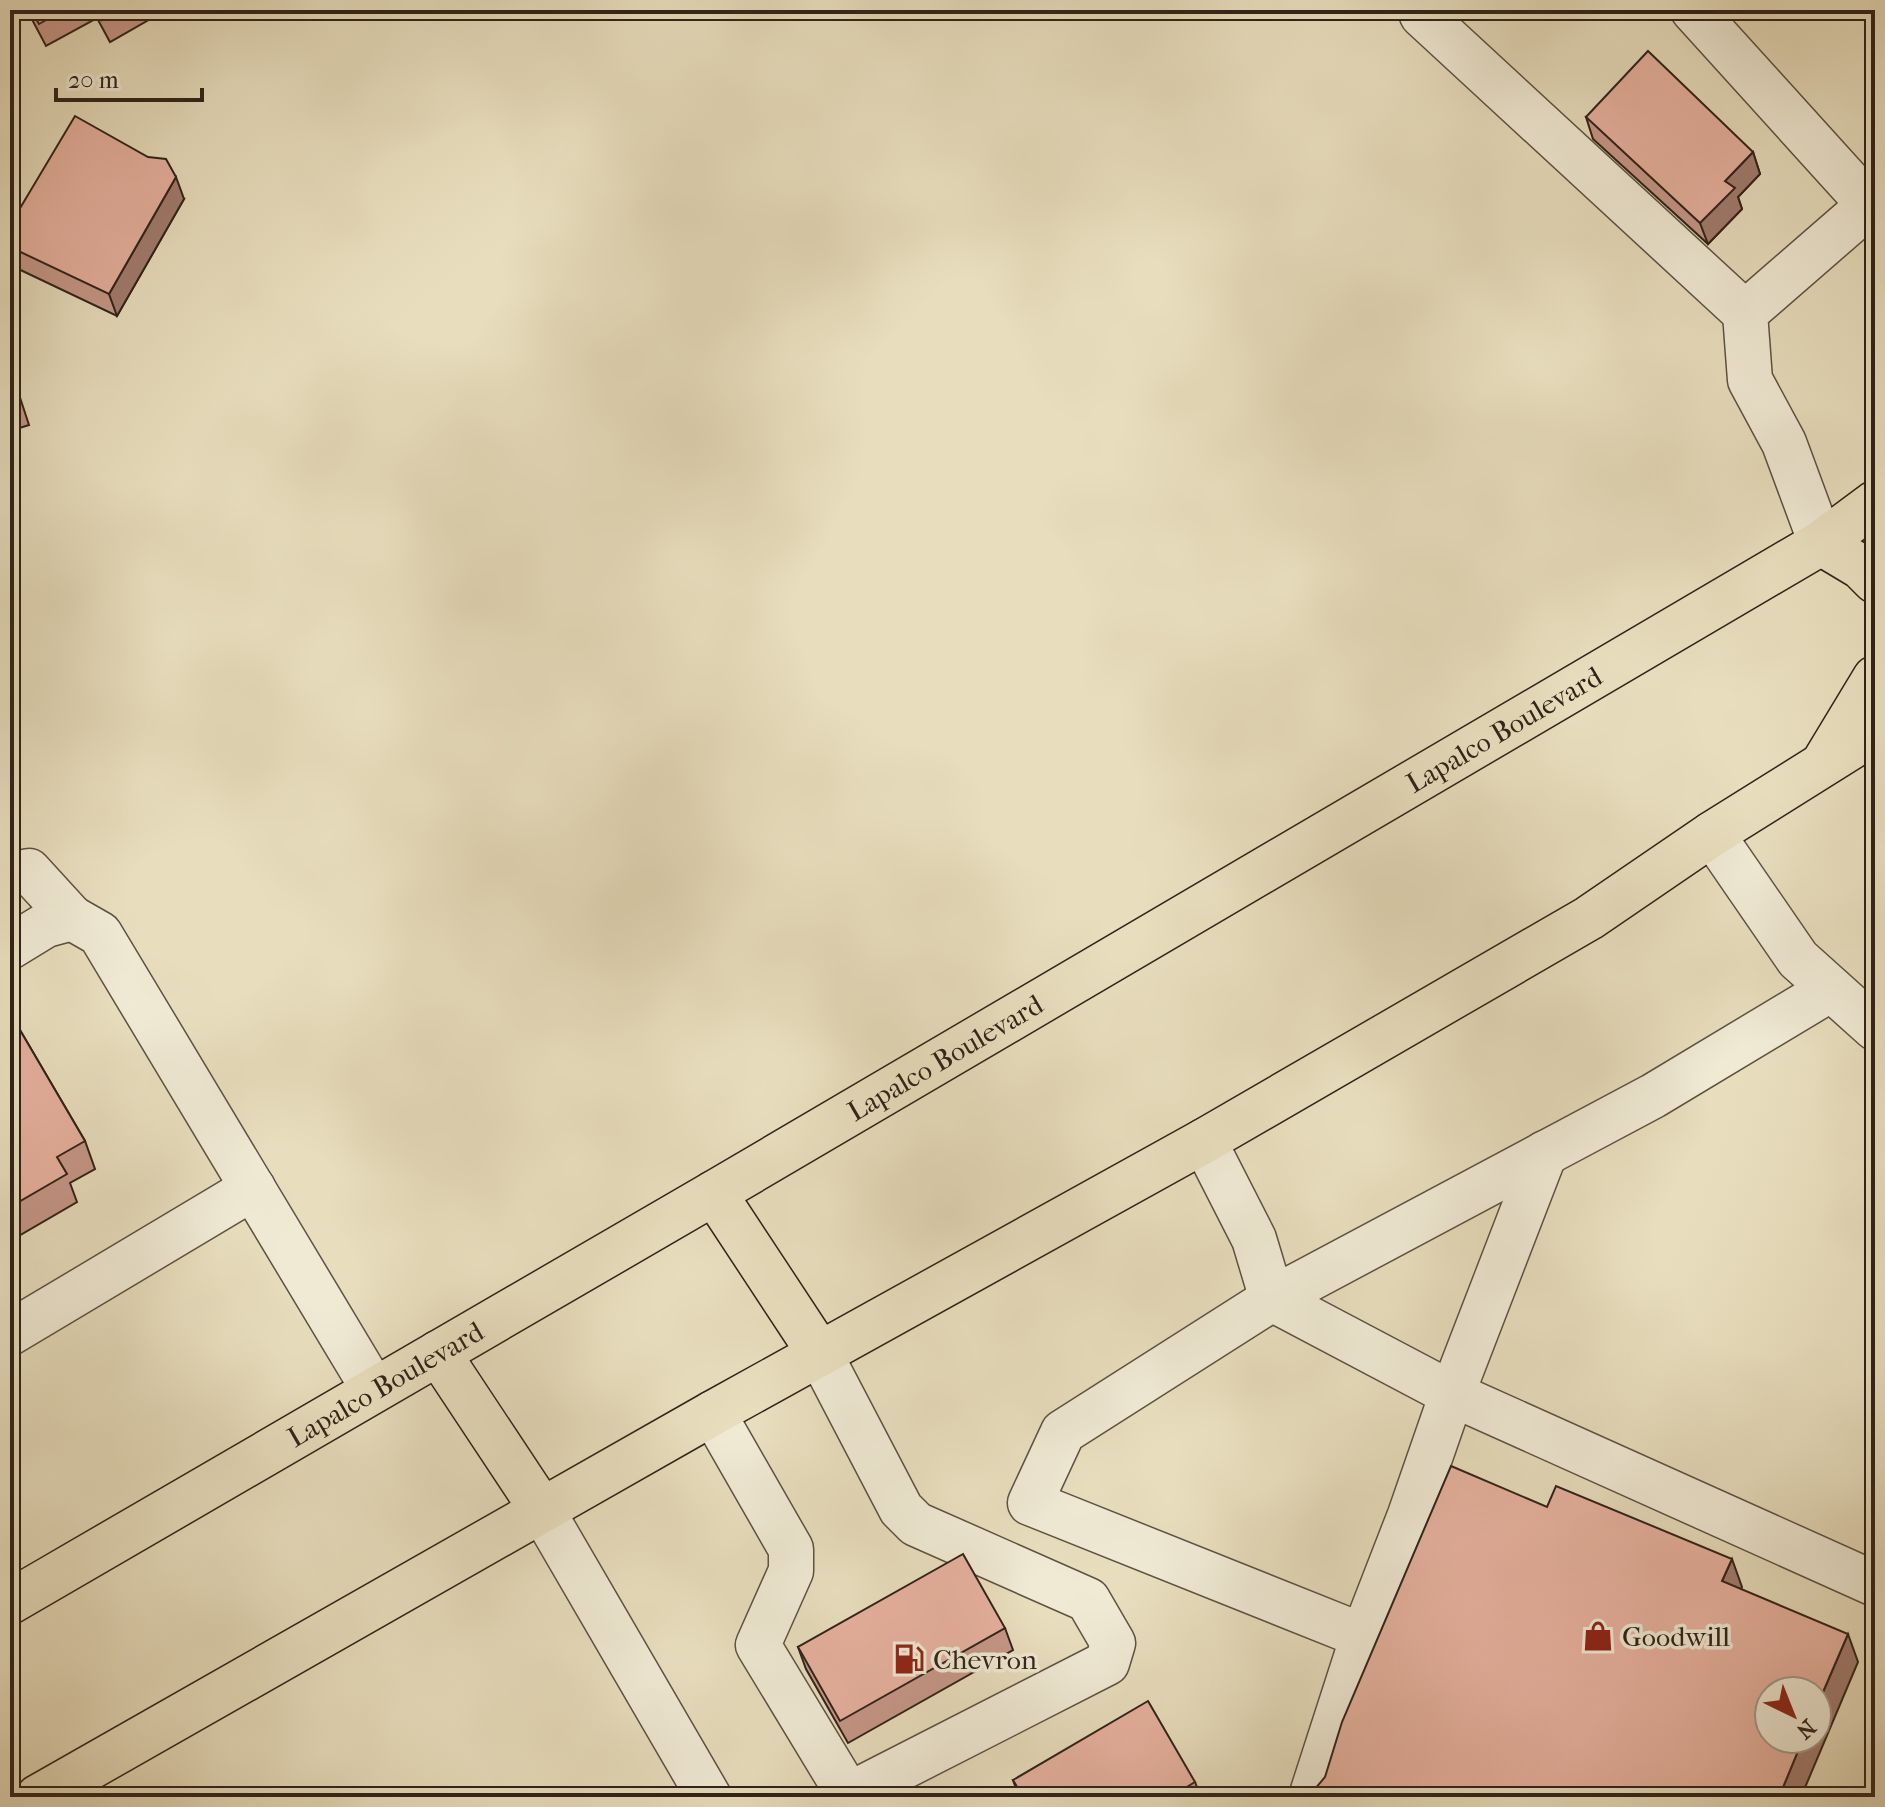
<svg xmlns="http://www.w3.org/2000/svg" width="1885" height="1807" font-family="'IM FELL French Canon',serif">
	<rect width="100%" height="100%" fill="#e8debe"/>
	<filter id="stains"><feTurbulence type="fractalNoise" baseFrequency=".0025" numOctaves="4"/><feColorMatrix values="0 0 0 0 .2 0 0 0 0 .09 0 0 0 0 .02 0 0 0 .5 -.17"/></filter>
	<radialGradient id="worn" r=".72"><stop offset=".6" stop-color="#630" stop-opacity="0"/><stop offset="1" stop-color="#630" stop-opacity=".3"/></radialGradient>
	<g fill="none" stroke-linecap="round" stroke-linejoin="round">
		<g stroke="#5d5242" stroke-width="47">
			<g id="minor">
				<polyline points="1420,10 1422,15 1745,313"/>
				<polyline points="1693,10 1875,211"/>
				<polyline points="1821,543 1784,443 1750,380 1745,313 1875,200"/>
				<polyline points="1712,834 1798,959 1875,1028"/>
				<polyline points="10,875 29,871 72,918"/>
				<polyline points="10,947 46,925 72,918 100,934 374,1390"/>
				<polyline points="1204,1141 1254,1239 1272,1299 1653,1096 1831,989"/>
				<polyline points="1545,1153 1452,1394 1875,1584"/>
				<polyline points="10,1333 253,1188"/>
				<polyline points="820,1354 901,1509 916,1524 1088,1600 1113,1643 1107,1663 868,1785 854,1797"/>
				<polyline points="713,1413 791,1549 791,1571 758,1645 850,1797"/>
				<polyline points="542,1510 709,1797"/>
				<polyline points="1311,1797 1363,1636 1410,1515 1452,1394 1272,1299 1063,1432 1030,1503 1363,1636"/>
			</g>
		</g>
		<g stroke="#2f2319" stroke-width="47">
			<g id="major">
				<polyline points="1821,543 1861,567 1875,581"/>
				<polyline points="1826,759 1875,678"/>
				<polyline points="714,1193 820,1354"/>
				<polyline points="438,1353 542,1510"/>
				<path id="s1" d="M10,1602L714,1193L1821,543L1875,503"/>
				<polyline points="38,1797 713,1413 1204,1141 1589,918 1712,834 1875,732"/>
			</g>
		</g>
		<use href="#minor" stroke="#f0ead5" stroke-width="44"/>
		<use href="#major" stroke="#e8debe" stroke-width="44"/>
	</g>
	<g fill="#c69889" stroke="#2f2319" stroke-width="2">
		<polygon points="27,10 166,10 110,42 97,18 46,46"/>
		<polygon points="1586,117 1753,152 1760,174 1738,197 1742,209 1708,244 1593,139"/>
		<polygon points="184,199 117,316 10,265 10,225"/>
		<polygon points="10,367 29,425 10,431"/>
		<polygon points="10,1013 85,1141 95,1169 70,1183 77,1202 10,1241"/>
		<polygon points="1005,1628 1013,1650 848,1743 806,1669 798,1647"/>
		<polygon points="1013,1780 1195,1782 1201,1797 1019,1797"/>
	</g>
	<g fill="#a17c6f" stroke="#2f2319" stroke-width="2">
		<polygon points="1753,152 1760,174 1738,197 1742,209 1708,244 1700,223 1725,181"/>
		<polygon points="176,177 184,199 117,316 109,294"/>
		<polygon points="1732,1559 1742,1587 1733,1609 1722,1581"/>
		<polygon points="1848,1634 1858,1662 1801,1797 1779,1797 1803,1739 1817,1739 1817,1706"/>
	</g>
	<g fill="#e6b19f" stroke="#2f2319" stroke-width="2">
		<polygon points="31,10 64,10 39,24"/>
		<polygon points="97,10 120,10 102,20"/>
		<polygon points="1648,51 1753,152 1725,181 1735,188 1700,223 1586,117"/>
		<polygon points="75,116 148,157 166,159 176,177 109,294 10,247 10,225"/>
		<polygon points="10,370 21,403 10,407"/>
		<polygon points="10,1013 85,1141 57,1157 67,1174 10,1207"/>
		<polygon points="1451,1466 1547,1507 1556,1486 1732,1559 1722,1581 1848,1634 1817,1706 1817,1691 1769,1691 1769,1739 1803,1739 1779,1797 1310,1797 1314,1790 1325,1777 1342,1722"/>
		<polygon points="963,1554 1005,1628 840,1721 798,1647"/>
		<polygon points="1148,1701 1195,1782 1170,1797 1023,1797 1013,1780"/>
	</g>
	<defs>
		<g id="shop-bare" transform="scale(2.4)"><path d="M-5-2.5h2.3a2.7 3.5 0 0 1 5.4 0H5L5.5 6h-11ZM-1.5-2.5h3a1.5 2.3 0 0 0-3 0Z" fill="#8f2418" stroke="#f0ead5" stroke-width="2.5" paint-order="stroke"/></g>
		<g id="fuel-bare" transform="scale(2.4)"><path d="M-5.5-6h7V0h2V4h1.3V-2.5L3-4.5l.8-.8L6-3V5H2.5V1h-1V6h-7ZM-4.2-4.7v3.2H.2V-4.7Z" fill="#8f2418" stroke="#f0ead5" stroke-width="2.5" paint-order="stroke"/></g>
	</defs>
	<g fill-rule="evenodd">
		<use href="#shop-bare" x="1598" y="1636"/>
		<use href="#fuel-bare" x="909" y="1659"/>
	</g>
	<g text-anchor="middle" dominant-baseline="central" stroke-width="7" stroke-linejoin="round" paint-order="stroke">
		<g font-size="28" fill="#2f2319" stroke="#f0ead5">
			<text stroke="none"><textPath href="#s1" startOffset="1730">Lapalco Boulevard</textPath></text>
			<text stroke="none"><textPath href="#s1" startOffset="1082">Lapalco Boulevard</textPath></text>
			<text stroke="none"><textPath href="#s1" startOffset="434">Lapalco Boulevard</textPath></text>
		</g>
		<g font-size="28" fill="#2f2319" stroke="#f0ead5" text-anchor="start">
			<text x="1622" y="1636">Goodwill</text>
			<text x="933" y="1659">Chevron</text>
		</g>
	</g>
	<rect width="1885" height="1807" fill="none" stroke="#e8debe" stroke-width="40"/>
	<rect x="12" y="12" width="1861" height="1783" fill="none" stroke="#2f2319" stroke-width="4"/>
	<rect x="20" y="20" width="1845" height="1767" fill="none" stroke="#2f2319" stroke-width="2"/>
	<g transform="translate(1793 1715) rotate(137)"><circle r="38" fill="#f0ead5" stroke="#a39a8a" stroke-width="2"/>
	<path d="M0-6L14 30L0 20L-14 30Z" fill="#8f2418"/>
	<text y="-12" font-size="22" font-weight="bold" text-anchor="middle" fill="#2f2319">N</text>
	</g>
	<path d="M56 88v12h146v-12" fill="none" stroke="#2f2319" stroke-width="4"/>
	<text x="68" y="88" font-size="24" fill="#2f2319" stroke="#f0ead5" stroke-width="6" paint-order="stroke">20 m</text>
	<rect width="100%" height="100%" filter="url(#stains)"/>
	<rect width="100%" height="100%" fill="url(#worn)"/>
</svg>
